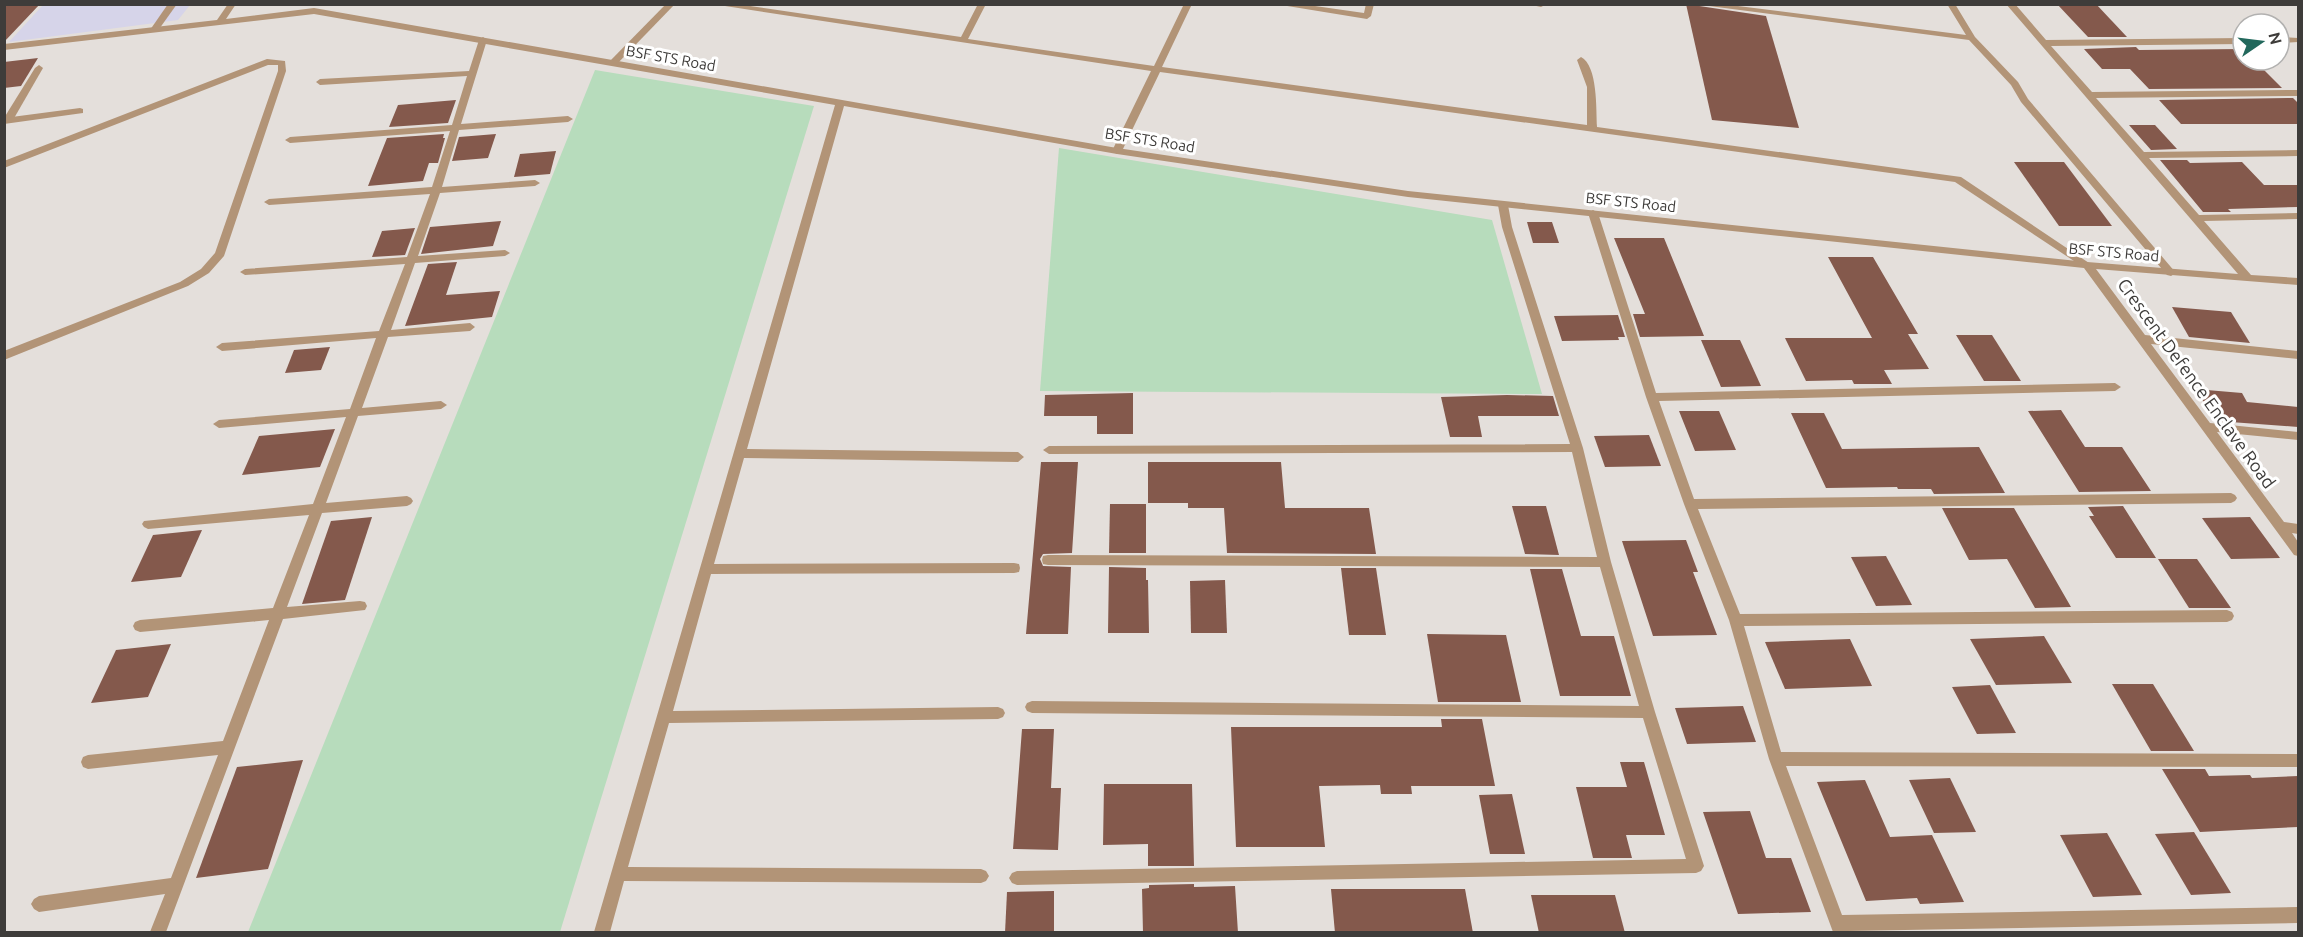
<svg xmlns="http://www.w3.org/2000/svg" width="2303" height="937" font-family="Ubuntu,sans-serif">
	<rect width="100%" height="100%" fill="#e4dfdb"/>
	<polygon fill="#d6d4e9" points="43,5 190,5 178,20 9,42"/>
	<g fill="#b7dcbc">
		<polygon points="595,70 814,106 560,932 248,932"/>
		<polygon points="1059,148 1492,220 1542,394 1040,391"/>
	</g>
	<g fill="#84594c">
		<polygon points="4,4 40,4 4,42"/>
		<polygon points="1686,4 1766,16 1799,128 1712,120"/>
		<polygon points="2057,4 2096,4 2127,37 2088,37"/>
		<polygon points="2136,47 2139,50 2242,49 2243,60 2254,60 2282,88 2149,89 2130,69 2102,69 2084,49"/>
		<polygon points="38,58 21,86 4,88 4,62"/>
		<polygon points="2293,98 2298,103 2298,124 2181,124 2159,100"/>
		<polygon points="456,100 448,123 389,127 398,105"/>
		<polygon points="2129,125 2155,125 2177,149 2151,150"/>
		<polygon points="444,134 443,138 445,138 438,163 429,163 423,181 368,186 387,138"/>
		<polygon points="496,134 488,158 452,161 459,137"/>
		<polygon points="556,151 550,174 514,177 520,154"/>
		<polygon points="2160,160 2187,160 2190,163 2242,162 2264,185 2298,185 2298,207 2228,209 2231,212 2203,212"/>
		<polygon points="2014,162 2064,162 2112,226 2059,226"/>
		<polygon points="501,221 493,246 421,254 430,227"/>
		<polygon points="1527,222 1552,222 1559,243 1533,243"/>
		<polygon points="415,228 405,255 372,257 382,231"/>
		<polygon points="1614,238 1664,238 1704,336 1640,337 1633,314 1645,314"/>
		<polygon points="1828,257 1873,257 1918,334 1908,334 1929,369 1884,370 1892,384 1854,384 1852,380 1806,381 1785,338 1872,338"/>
		<polygon points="457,262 446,295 500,291 492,317 405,326 428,264"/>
		<polygon points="2172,307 2231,312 2250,343 2189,337"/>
		<polygon points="1618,315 1625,337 1618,337 1619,340 1562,341 1554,316"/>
		<polygon points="1956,335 1992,335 2021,381 1984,381"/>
		<polygon points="1701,340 1740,340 1761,386 1721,387"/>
		<polygon points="330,347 321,370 285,373 294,350"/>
		<polygon points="2195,389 2242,393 2247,402 2298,407 2298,427 2217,421"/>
		<polygon points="1133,393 1133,434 1097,434 1097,416 1044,416 1045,395"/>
		<polygon points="1507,395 1553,396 1559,416 1478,416 1482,437 1450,437 1441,397"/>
		<polygon points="2061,410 2085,447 2122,447 2151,491 2079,492 2028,411"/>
		<polygon points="1679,411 1719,411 1736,450 1695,451"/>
		<polygon points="1791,413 1824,413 1842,449 1979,447 2005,493 1934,494 1931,489 1898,489 1897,487 1826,488"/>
		<polygon points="335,429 320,467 242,475 259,436"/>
		<polygon points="1649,435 1661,466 1605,467 1594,436"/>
		<polygon points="1041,462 1078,462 1072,553 1043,554 1040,559 1043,566 1071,567 1068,634 1026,634"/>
		<polygon points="1148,462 1281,462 1285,508 1369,508 1376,554 1227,553 1224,508 1188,508 1188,503 1148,503"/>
		<polygon points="1110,504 1146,504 1146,553 1109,553"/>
		<polygon points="1512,506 1546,506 1559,555 1525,554"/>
		<polygon points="2123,506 2156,558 2116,558 2089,516 2094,516 2088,507"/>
		<polygon points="1942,508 2014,508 2071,607 2035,608 2007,559 1969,560"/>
		<polygon points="372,517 345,600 302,604 331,521"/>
		<polygon points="2250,517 2280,558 2231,559 2202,518"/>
		<polygon points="202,530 181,577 131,582 153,535"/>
		<polygon points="1686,540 1698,572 1693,572 1717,635 1653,636 1622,541"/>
		<polygon points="1886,556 1912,605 1876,606 1851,557"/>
		<polygon points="2158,559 2197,559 2231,608 2189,608"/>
		<polygon points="1109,567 1146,568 1146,580 1148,580 1149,633 1108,633"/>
		<polygon points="1341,568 1376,568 1386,635 1349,635"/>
		<polygon points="1530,569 1562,569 1581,636 1614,636 1631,696 1560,696"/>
		<polygon points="1225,580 1227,633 1191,633 1190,581"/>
		<polygon points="1427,634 1506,635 1521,702 1438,702"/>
		<polygon points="2044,636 2072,683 1996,685 1970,639"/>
		<polygon points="1850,639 1872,686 1785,689 1765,642"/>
		<polygon points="171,644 148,697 91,703 116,650"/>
		<polygon points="2112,684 2153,684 2194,751 2151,751"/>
		<polygon points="1990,685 2016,733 1977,734 1952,687"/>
		<polygon points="1743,706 1756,742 1687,744 1675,708"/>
		<polygon points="1441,719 1482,719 1495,786 1411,786 1412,794 1381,794 1380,785 1319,786 1325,847 1236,847 1231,727 1442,727"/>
		<polygon points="1022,729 1054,729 1051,788 1061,788 1058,850 1013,849"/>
		<polygon points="303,760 268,869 196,878 237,767"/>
		<polygon points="1620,762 1644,762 1665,835 1626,835 1632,858 1593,858 1576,787 1627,787"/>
		<polygon points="2162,769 2205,769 2209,776 2250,775 2252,778 2298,776 2298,827 2200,832"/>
		<polygon points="1950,778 1976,832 1934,833 1909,780"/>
		<polygon points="1865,780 1890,837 1932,835 1964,902 1920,904 1917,898 1866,901 1817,782"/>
		<polygon points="1104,784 1192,784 1194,866 1148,866 1148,844 1103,845"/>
		<polygon points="1512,794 1525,854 1490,854 1479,795"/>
		<polygon points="1750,811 1766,858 1791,858 1811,912 1738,914 1703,812"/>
		<polygon points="2194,832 2231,893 2191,895 2155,834"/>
		<polygon points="2107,833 2142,895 2093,897 2060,835"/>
		<polygon points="1194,884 1194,887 1235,886 1238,933 1143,933 1142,889 1149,888 1149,885"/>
		<polygon points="1331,889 1465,889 1473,933 1335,933"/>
		<polygon points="1054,891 1054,933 1005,933 1007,892"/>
		<polygon points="1531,895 1615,895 1625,933 1539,933"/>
	</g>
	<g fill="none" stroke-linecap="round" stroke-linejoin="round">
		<g fill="#b29477" fill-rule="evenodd">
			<polygon points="168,4 177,4 157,32 151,32 150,30"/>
			<polygon points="666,4 675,4 616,65 610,65 610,61"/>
			<path d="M712,4H736L961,37L978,4H986L968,39L1154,66L1184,4H1192L1162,67L1587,125V87L1577,60L1581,57C1598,66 1596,109 1597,127L1961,177L2092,265L2087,268L2083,267L1955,182L1160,72L1122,151L1117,154L1112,151L1151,71Z"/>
			<polygon points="1275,4 1301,4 1364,13 1366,4 1374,4 1371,16 1367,19"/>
			<polygon points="1527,4 1545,4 1545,5 1541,7"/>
			<polygon points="1694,4 1722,4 1966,35 1947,4 1955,4 1975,37 2018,82 2028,99 2176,273 2171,276 2167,275 2021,102 2011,85 1969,40"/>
			<polygon points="483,37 487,40 461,124 568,116 573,119 568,122 459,130 442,187 535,180 540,183 535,186 440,193 418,256 505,250 510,253 505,256 415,263 391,330 470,323 475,327 470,331 388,337 362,408 441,401 447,405 441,409 358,416 326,503 407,496 411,498 413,501 411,504 407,506 322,513 287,607 360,601 365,602 367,606 365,610 283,619 166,932 150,932 165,894 39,912 34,909 31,904 34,899 39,896 171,878 218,755 88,769 83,767 81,762 83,757 88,755 223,741 269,620 140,632 135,630 133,626 135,622 140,620 273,608 309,515 148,529 144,527 142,524 144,521 313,504 346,417 219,428 213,424 219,420 350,409 376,338 222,351 216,347 222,343 379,331 405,264 245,275 240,272 245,269 407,257 430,194 269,205 264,202 269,199 432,187 450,131 290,143 285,140 290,137 452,125 467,76 320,85 316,82 320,79 469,71 479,40"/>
			<polygon points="267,59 285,61 286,71 224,256 209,273 188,286 4,360 4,351 180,282 201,269 215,253 278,71 278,65 268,65 4,168 4,161"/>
			<polygon points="39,65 43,68 13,120 8,123 5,122 4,118 35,68"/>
			<polygon points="1503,202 1508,205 1512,227 1583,448 1611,562 1655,712 1704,866 1701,871 1696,873 1017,885 1012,883 1009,878 1012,873 1017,871 1686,859 1643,718 1032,713 1027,711 1025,707 1027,703 1032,701 1639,706 1600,567 1048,565 1043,564 1042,560 1043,556 1048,555 1597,557 1572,452 1049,454 1043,450 1049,446 1570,444 1502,227 1498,205"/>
			<polygon points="1593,210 1598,213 1656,393 2115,383 2121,387 2115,391 1659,401 1694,499 2231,493 2235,495 2237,498 2235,501 2231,503 1698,509 1740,614 2227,610 2232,612 2234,616 2232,620 2227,622 1744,626 1781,752 2298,754 2298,767 1786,766 1842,915 2298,907 2298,923 1848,931 1849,932 1833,932 1769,759 1729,620 1684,504 1646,397 1588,213"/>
		</g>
		<g fill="#b29477" fill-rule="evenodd">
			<polygon points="228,4 236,4 226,19 314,8 1117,148 1408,191 2087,262 2238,274 2006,4 2015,4 2046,40 2243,38 2243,44 2051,46 2092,92 2298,90 2298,96 2096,98 2144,152 2298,150 2298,156 2149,158 2199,215 2298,213 2298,219 2204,221 2251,275 2298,278 2298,285 2096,269 2145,335 2298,351 2298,359 2151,344 2210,423 2298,432 2298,440 2217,432 2284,522 2298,524 2298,534 2292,533 2298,542 2298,556 2294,555 2084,268 1408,197 1117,154 844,106 747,449 1018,452 1024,457 1018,462 744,458 714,564 1014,563 1019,564 1020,568 1019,572 1014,573 711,574 673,711 998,707 1003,709 1005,713 1003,717 998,719 669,723 628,867 981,869 986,871 989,876 986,881 981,883 624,881 610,932 594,932 835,105 314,14 4,50 4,44 217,20"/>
			<polygon points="2279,37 2298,38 2298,42 2279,43"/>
			<polygon points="80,108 83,109 83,113 4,124 4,118"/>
		</g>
	</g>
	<g text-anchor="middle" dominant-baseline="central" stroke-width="6" stroke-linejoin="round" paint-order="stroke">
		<g font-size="15" fill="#3e3c3a" stroke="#fff">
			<text transform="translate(671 58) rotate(10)">BSF STS Road</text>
			<text transform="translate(1150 140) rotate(9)">BSF STS Road</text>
			<text transform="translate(1631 202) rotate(6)">BSF STS Road</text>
			<text transform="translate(2114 252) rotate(5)">BSF STS Road</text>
		</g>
		<g font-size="18" fill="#3e3c3a" stroke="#fff">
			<text transform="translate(2197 383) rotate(54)">Crescent Defence Enclave Road</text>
		</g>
	</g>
	<rect width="2303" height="937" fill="none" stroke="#3e3c3a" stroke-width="12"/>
	<g transform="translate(2261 42) rotate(76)"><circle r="28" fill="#ffffff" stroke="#b2b1b0" stroke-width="1.5"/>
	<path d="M0-4.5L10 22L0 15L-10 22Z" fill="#22685c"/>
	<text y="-9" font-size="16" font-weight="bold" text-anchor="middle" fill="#3e3c3a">N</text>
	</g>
</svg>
